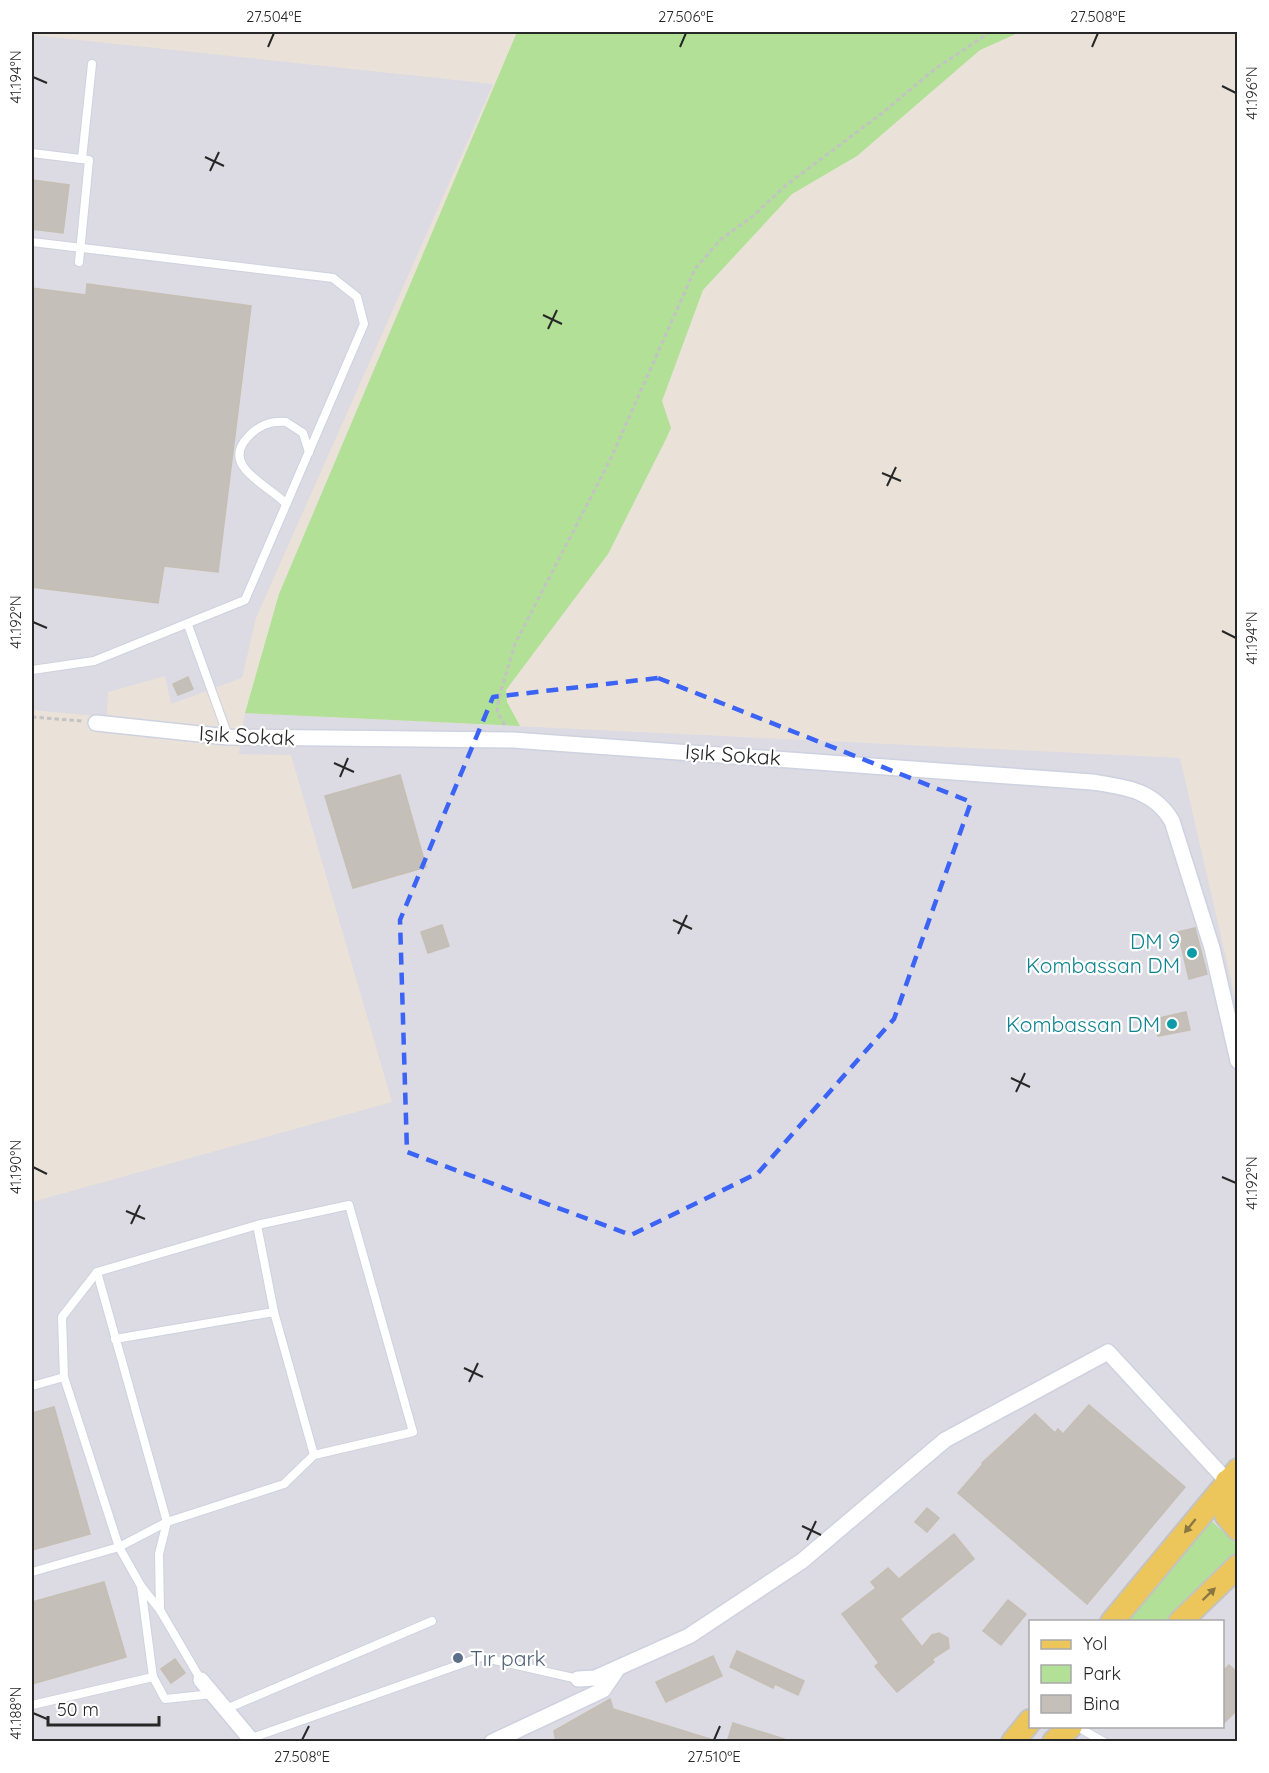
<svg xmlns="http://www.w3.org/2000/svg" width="1269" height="1773" font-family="Quicksand,sans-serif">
	<rect width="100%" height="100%" fill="#eae2d9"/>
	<g fill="#dcdae2" fill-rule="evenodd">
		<polygon points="32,35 493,84 256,618 242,678 171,704 165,676 108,692 107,717 32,710"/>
		<path d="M245,713L1180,758L1237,1006V1741L32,1742V1202L392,1102L291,755L239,754ZM1030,1622H1222V1726H1030Z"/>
	</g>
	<g fill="#b1e096">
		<polygon points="517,32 1020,32 980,50 857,156 792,194 703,290 662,401 671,428 666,439 608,554 506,690 507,702 520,726 245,713 279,594"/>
		<polygon points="1209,1519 1237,1544 1237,1552 1167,1621 1127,1622"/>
	</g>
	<g fill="#c5bfb9" stroke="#c5beb3" stroke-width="1.5">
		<polygon points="32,180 69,185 63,233 32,229"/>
		<polygon points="87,284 251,306 218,572 164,566 158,603 32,587 32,288 86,295"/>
		<polygon points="188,677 193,689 178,695 173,684"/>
		<polygon points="400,775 426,867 353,888 325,796"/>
		<polygon points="442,925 449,946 428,953 421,932"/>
		<polygon points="1195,928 1207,974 1189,979 1178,932"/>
		<polygon points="1186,1012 1190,1030 1158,1036 1155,1019"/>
		<polygon points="1089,1405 1185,1487 1087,1604 958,1493 983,1464 982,1463 1035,1414 1055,1433 1058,1429 1063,1434"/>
		<polygon points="54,1407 90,1534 32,1550 32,1413"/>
		<polygon points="927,1508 939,1518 927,1532 915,1522"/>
		<polygon points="954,1534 974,1559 900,1619 922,1647 932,1635 939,1633 948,1638 949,1648 932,1659 934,1662 897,1692 875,1666 879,1663 842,1614 876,1588 871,1582 888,1568 899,1579"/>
		<polygon points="104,1582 126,1657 32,1684 32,1602"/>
		<polygon points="1008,1600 1026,1614 1001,1645 983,1631"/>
		<polygon points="737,1651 804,1681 798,1695 775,1684 773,1688 730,1667"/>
		<polygon points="713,1656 722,1676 666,1702 656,1682"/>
		<polygon points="175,1659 185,1673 171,1683 161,1669"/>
		<polygon points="1229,1665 1238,1673 1238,1709 1222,1725 1222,1672"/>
		<polygon points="610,1699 613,1709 710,1739 709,1742 556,1742 554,1731"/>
		<polygon points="733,1723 784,1739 783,1742 727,1742"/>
	</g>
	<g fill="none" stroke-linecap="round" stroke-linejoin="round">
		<g stroke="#ced2e0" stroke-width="10">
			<g id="lane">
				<polyline points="32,153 89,160 79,262"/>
				<polyline points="82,159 92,64"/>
				<polyline points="32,242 333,278 357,297 364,324 245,600 94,661 32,670"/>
				<path d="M286,504C271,486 219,467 248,437C259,425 270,421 286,422L303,433L309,452"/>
				<polyline points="188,625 228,736"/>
				<polyline points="97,1272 167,1522 284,1484 314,1455"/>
				<polyline points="115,1339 274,1312"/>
				<polyline points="64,1377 62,1317 97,1272 257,1225 349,1205 413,1432 314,1455 274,1312 257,1225"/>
				<polyline points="32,1386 64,1377 119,1547 141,1586 160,1610 201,1680"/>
				<polyline points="32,1572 119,1547 167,1522 159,1554 160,1610"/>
				<polyline points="141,1586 153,1677"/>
				<polyline points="32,1705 153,1677 165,1699 213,1694"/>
				<polyline points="226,1709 432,1621"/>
				<polyline points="1076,1726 1104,1742"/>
				<polyline points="252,1738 481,1657 578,1679"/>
			</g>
		</g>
		<g stroke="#ced2e0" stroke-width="18">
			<g id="street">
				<path d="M96,723L228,737L513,740L1092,782C1125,787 1154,790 1172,821L1212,948L1238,1061"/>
				<polyline points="578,1679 595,1678 689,1636 802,1561 945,1440 1108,1352 1227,1481"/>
				<polyline points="201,1680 253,1742"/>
				<polyline points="492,1742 603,1690 618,1668"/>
			</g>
		</g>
		<g stroke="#c3c3c3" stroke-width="26">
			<g id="primary">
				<polyline points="1227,1481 1226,1515 1238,1529"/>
				<polyline points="1112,1622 1238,1470"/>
				<polyline points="1180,1622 1238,1566"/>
				<polyline points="1013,1742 1030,1721"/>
				<polyline points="1054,1742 1071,1726"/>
			</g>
		</g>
		<g stroke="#c3c3c3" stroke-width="3" stroke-dasharray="4.5 3" stroke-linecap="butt">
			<polyline points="32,717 82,721"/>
			<polyline points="505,725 497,712 499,697 515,644 610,460 695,269 721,239 753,216 785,186 881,114 935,69 990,32"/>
		</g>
		<use href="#lane" stroke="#fff" stroke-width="8"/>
		<use href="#street" stroke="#fff" stroke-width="15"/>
		<use href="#primary" stroke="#ecc65b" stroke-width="22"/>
	</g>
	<defs><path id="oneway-solid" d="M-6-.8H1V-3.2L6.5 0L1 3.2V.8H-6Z" transform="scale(1.5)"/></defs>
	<g fill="#8a7641">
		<use href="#oneway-solid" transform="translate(1190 1526) rotate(129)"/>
		<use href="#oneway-solid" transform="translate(1209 1594) rotate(-44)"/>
	</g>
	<path fill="none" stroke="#3b63f5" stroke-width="4.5" stroke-dasharray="12 8" stroke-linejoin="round" d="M658,678L971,802L894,1019L758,1173L631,1235L407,1152L400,920L493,697Z"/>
	<path fill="none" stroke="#272727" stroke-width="2" d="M268,47L274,33M680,47L686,33M1092,47L1098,33M33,77L47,83M1222,86L1236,93M205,157L224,166M210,171L219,152M543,315L562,324M548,329L557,310M882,473L901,481M887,486L896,467M33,622L47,628M1222,631L1236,638M334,763L354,772M340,777L348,758M673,920L692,929M678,934L687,915M1011,1078L1030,1087M1016,1092L1025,1073M33,1167L47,1174M1222,1177L1236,1183M126,1211L145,1219M131,1224L140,1205M464,1368L483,1377M469,1382L478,1363M802,1526L821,1535M807,1540L816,1521M33,1713L47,1719M302,1740L309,1726M714,1740L720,1726"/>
	<g fill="#0f9aa8" stroke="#fff" stroke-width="2">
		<circle cx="1192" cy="953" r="6"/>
		<circle cx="1172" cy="1024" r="6"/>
	</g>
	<circle fill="#5c6f8a" stroke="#fff" stroke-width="2" cx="458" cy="1658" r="6"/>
	<g text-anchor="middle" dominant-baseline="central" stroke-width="4.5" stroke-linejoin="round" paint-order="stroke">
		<g font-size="21" fill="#272727" stroke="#fff">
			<text transform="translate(247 735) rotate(3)">Işık Sokak</text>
			<text transform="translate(733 754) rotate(4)">Işık Sokak</text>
		</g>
		<g font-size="21" fill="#0d838f" stroke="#fff" text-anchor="end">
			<text x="1180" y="941">DM 9<tspan x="1180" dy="24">Kombassan DM</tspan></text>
			<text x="1160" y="1024">Kombassan DM</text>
		</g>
		<g font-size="21" fill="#4e5e75" stroke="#fff" text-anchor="start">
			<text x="470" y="1658">Tır park</text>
		</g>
	</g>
	<rect width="1269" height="1773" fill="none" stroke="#ffffff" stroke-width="66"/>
	<rect x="1029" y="1620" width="195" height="108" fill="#ffffff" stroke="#a9a9a9" stroke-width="1.5"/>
	<rect x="1041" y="1640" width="30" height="9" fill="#ecc65b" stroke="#a9a9a9" stroke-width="1.5"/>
	<text x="1083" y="1650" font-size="18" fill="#272727">Yol</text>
	<rect x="1041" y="1665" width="30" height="18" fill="#b1e096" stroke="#a9a9a9" stroke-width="1.5"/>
	<text x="1083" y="1680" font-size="18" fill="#272727">Park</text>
	<rect x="1041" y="1695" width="30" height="18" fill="#c5bfb9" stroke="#a9a9a9" stroke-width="1.5"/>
	<text x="1083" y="1710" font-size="18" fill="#272727">Bina</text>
	<path d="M48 1716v9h111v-9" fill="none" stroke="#272727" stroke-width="3"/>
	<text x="57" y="1716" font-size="18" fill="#272727" stroke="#ffffff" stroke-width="4.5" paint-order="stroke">50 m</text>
	<rect x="33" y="33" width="1203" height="1707" fill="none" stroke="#272727" stroke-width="2"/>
	<g font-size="15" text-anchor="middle" fill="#272727">
		<text x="274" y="22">27.504°E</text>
		<text x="686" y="22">27.506°E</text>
		<text x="1098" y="22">27.508°E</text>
		<text transform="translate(16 77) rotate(-90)" y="5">41.194°N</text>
		<text transform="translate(1252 93) rotate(-90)" y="5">41.196°N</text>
		<text transform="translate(16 622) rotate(-90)" y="5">41.192°N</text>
		<text transform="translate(1252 638) rotate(-90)" y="5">41.194°N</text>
		<text transform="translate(16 1167) rotate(-90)" y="5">41.190°N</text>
		<text transform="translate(1252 1183) rotate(-90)" y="5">41.192°N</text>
		<text transform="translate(16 1713) rotate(-90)" y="5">41.188°N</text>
		<text x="302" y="1762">27.508°E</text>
		<text x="714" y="1762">27.510°E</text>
	</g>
</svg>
